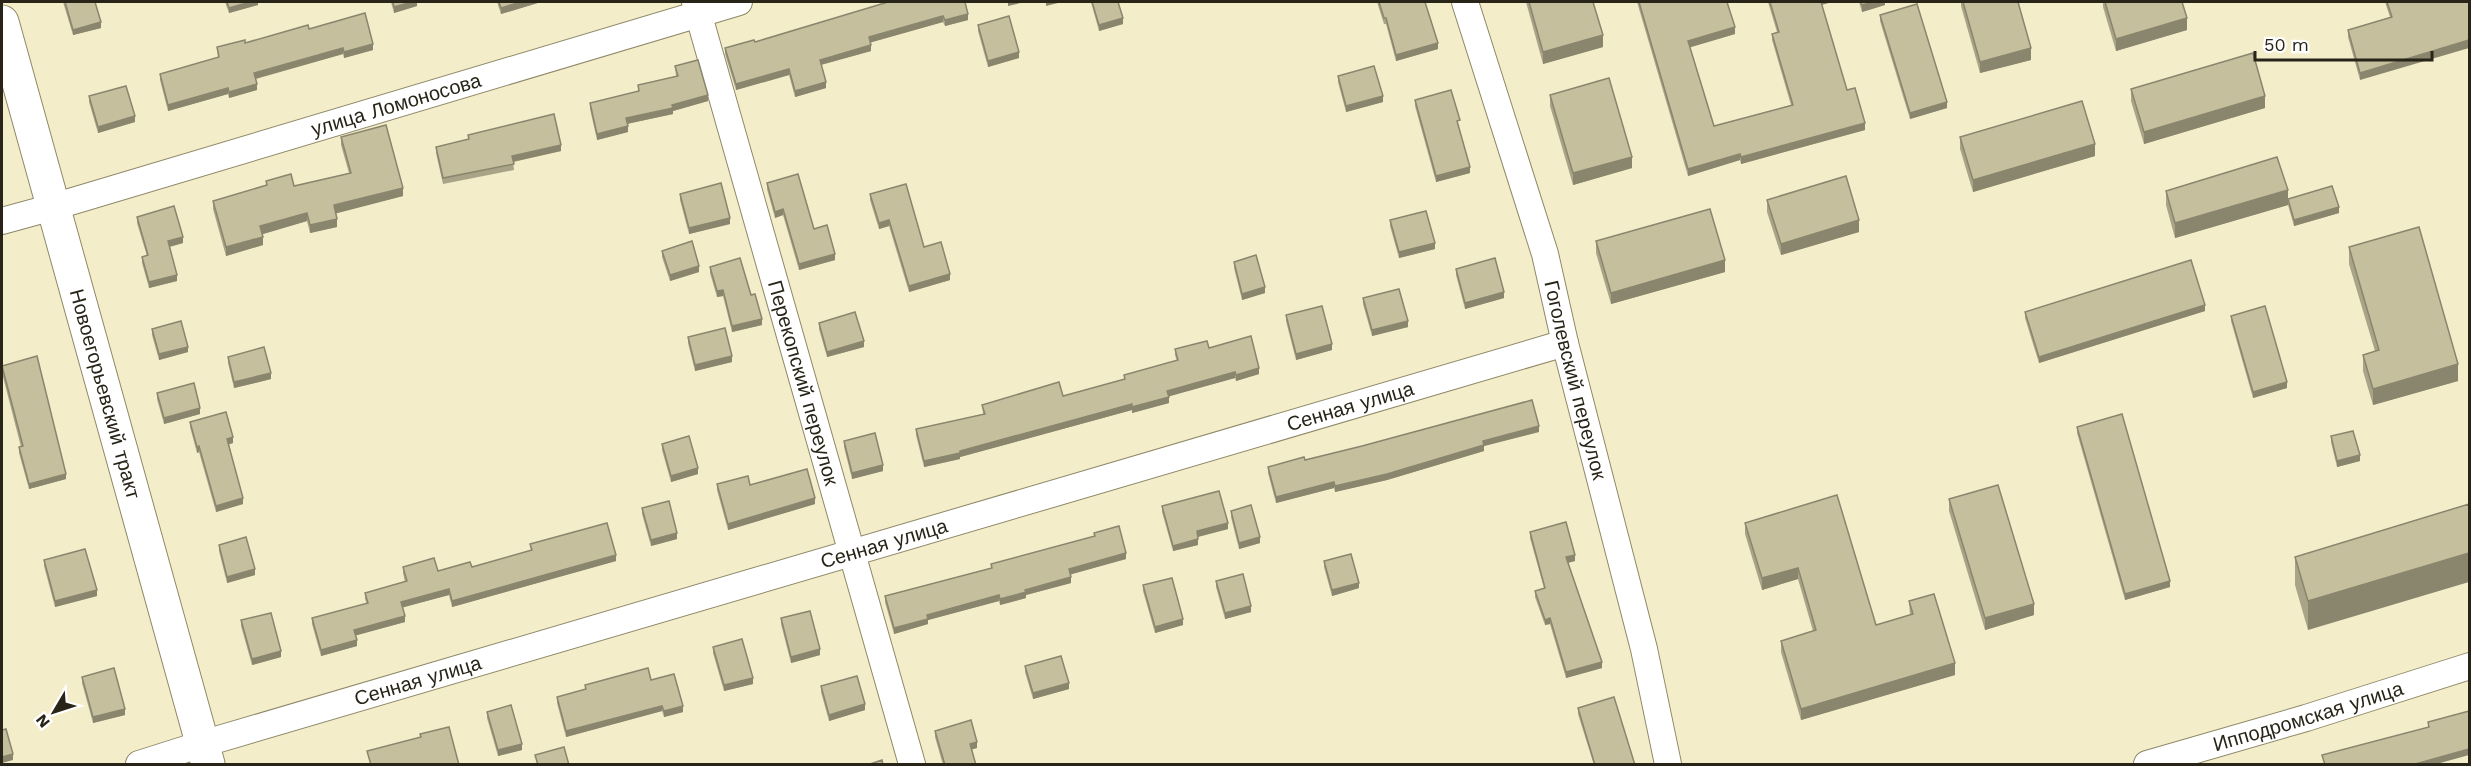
<svg xmlns="http://www.w3.org/2000/svg" width="2471" height="766" font-family="'Work Sans',sans-serif">
	<rect width="100%" height="100%" fill="#f3edca"/>
	<g fill="none" stroke-linecap="round" stroke-linejoin="round">
		<g stroke="#8e8868" stroke-width="28">
			<g id="street">
				<path id="s1" d="M695,2L912,764"/>
				<path id="s2" d="M1465,2L1545,254L1565,343L1644,649L1668,764"/>
				<path id="s3" d="M2,221L53,207L739,2"/>
				<path id="s4" d="M139,764L202,744L1565,343"/>
				<path id="s5" d="M2147,764L2306,718L2470,666"/>
			</g>
		</g>
		<g stroke="#8e8868" stroke-width="35">
			<g id="secondary">
				<path id="s6" d="M2,22L208,764"/>
			</g>
		</g>
		<use href="#street" stroke="#fff" stroke-width="26"/>
		<use href="#secondary" stroke="#fff" stroke-width="33"/>
	</g>
	<g fill="#a9a487">
		<polygon points="63,2 95,2 101,28 73,35"/>
		<polygon points="225,2 258,2 258,5 229,13"/>
		<polygon points="391,2 417,2 417,6 394,13"/>
		<polygon points="497,2 541,2 501,14"/>
		<polygon points="888,2 968,20 945,26 943,22 871,42 871,51 821,65 826,88 795,97 789,75 736,90 725,54 725,48 755,42"/>
		<polygon points="1091,2 1118,2 1123,24 1099,31"/>
		<polygon points="1377,2 1425,2 1438,49 1396,61 1386,24 1384,24"/>
		<polygon points="1526,2 1593,2 1603,47 1543,64"/>
		<polygon points="1637,2 1727,2 1735,34 1690,47 1714,126 1791,105 1772,40 1772,34 1777,32 1768,2 1832,2 1822,5 1847,90 1865,130 1741,164 1740,160 1688,176"/>
		<polygon points="1859,2 1885,2 1885,5 1862,12"/>
		<polygon points="1961,2 2018,2 2031,60 1980,73 1961,6"/>
		<polygon points="2103,2 2182,2 2187,30 2116,51 2103,7"/>
		<polygon points="2385,2 2469,2 2360,80 2348,37 2348,30 2390,17"/>
		<polygon points="1880,15 1947,108 1910,119 1880,21"/>
		<polygon points="978,25 1019,58 988,67 978,31"/>
		<polygon points="309,29 373,50 344,58 343,54 256,79 257,90 229,98 228,94 168,111 160,80 160,74 218,58 217,47 245,43"/>
		<polygon points="675,66 708,101 673,111 673,114 627,124 628,132 597,140 590,109 590,103 638,91 638,85 676,76"/>
		<polygon points="1338,76 1383,102 1346,112 1338,82"/>
		<polygon points="2131,89 2265,108 2144,144 2131,101"/>
		<polygon points="1550,95 1632,168 1573,185 1550,106"/>
		<polygon points="89,96 135,122 98,133 89,102"/>
		<polygon points="1415,100 1460,126 1458,126 1470,173 1436,182 1415,106"/>
		<polygon points="468,135 561,151 513,162 514,170 443,184 436,153 436,147 468,139"/>
		<polygon points="341,137 403,196 336,213 337,227 310,233 307,221 262,234 263,245 226,256 213,209 213,201 266,186 266,181 294,186 349,173 341,145"/>
		<polygon points="1960,137 2095,156 1973,192 1960,149"/>
		<polygon points="767,183 814,229 835,260 799,270 783,215 775,218 767,189"/>
		<polygon points="2166,191 2288,199 2339,213 2294,226 2288,205 2175,238 2166,205"/>
		<polygon points="680,194 730,224 689,234 680,200"/>
		<polygon points="870,194 924,247 950,280 909,292 889,226 879,229 870,200"/>
		<polygon points="1767,200 1859,232 1781,255 1767,212"/>
		<polygon points="137,217 183,243 170,247 177,281 149,288 142,263 142,257 147,256 137,223"/>
		<polygon points="1390,220 1435,249 1399,258 1390,226"/>
		<polygon points="1596,241 1725,272 1611,304 1596,253"/>
		<polygon points="2349,247 2458,381 2373,405 2363,371 2363,355 2375,351 2349,264"/>
		<polygon points="662,251 699,272 670,281 662,257"/>
		<polygon points="1234,262 1265,293 1242,300 1234,268"/>
		<polygon points="710,267 751,295 762,325 732,332 723,296 717,297 710,273"/>
		<polygon points="1456,269 1504,298 1465,309 1456,275"/>
		<polygon points="1363,298 1408,327 1372,336 1363,304"/>
		<polygon points="2205,311 2039,363 2025,318 2025,312"/>
		<polygon points="1286,315 1332,350 1296,360 1286,321"/>
		<polygon points="2231,316 2287,388 2253,398 2231,321"/>
		<polygon points="819,323 864,347 827,357 819,329"/>
		<polygon points="152,329 188,352 159,360 152,335"/>
		<polygon points="688,337 732,362 695,371 688,343"/>
		<polygon points="1209,348 1259,374 1236,381 1235,378 1168,396 1169,403 1132,413 1132,410 960,457 960,459 924,467 916,435 916,429 983,414 982,405 1063,396 1124,379 1124,375 1177,361 1175,355 1175,349"/>
		<polygon points="228,357 271,379 234,388 228,363"/>
		<polygon points="2,366 66,479 29,489 19,453 19,447 21,447 2,373"/>
		<polygon points="157,393 200,414 164,424 157,399"/>
		<polygon points="190,422 233,443 229,444 243,504 216,512 199,452 197,453 190,427"/>
		<polygon points="2077,427 2170,587 2125,600 2077,433"/>
		<polygon points="1539,432 1484,446 1484,451 1387,480 1335,492 1334,488 1276,503 1268,473 1268,467 1305,460"/>
		<polygon points="2331,436 2360,461 2337,467 2331,442"/>
		<polygon points="844,441 883,471 852,479 844,447"/>
		<polygon points="662,444 698,474 671,482 662,450"/>
		<polygon points="717,484 750,485 815,504 728,530 717,490"/>
		<polygon points="1949,499 2034,615 1985,630 1949,511"/>
		<polygon points="2469,504 2308,630 2295,585 2295,557"/>
		<polygon points="1162,506 1228,529 1198,537 1198,545 1173,551 1162,512"/>
		<polygon points="642,508 677,539 651,546 642,514"/>
		<polygon points="1231,511 1260,543 1239,549 1231,517"/>
		<polygon points="1745,523 1876,625 1910,615 1909,601 1955,675 1801,720 1781,652 1781,641 1813,631 1798,579 1762,590 1745,534"/>
		<polygon points="1530,532 1575,561 1568,563 1602,668 1566,678 1550,624 1545,625 1535,597 1535,591 1544,588 1530,538"/>
		<polygon points="1094,533 1126,559 1070,574 1071,583 1026,595 1026,598 1000,605 999,601 928,620 928,624 894,634 885,602 885,596 991,568 991,564 1094,536"/>
		<polygon points="530,544 616,561 452,607 449,595 402,607 405,622 356,635 357,646 321,656 312,624 312,618 367,604 365,599 365,593 405,582 403,573 403,567 438,571 472,567 531,551"/>
		<polygon points="219,545 255,575 227,583 219,551"/>
		<polygon points="44,560 97,596 55,607 44,566"/>
		<polygon points="1324,561 1359,588 1332,596 1324,567"/>
		<polygon points="1216,581 1251,612 1225,619 1216,587"/>
		<polygon points="1143,585 1183,625 1155,633 1143,591"/>
		<polygon points="781,618 820,655 791,663 781,624"/>
		<polygon points="241,620 281,657 252,665 241,626"/>
		<polygon points="713,647 753,684 724,691 713,653"/>
		<polygon points="1025,666 1069,689 1033,699 1025,672"/>
		<polygon points="82,677 125,715 93,723 82,683"/>
		<polygon points="651,680 683,712 664,717 662,711 566,737 557,703 557,697 585,689 585,685"/>
		<polygon points="821,686 865,710 829,721 821,692"/>
		<polygon points="1578,708 1635,765 1594,765 1578,714"/>
		<polygon points="487,712 522,750 498,756 487,718"/>
		<polygon points="935,731 977,748 972,749 976,765 943,765 935,737"/>
	</g>
	<g fill="#8a866e">
		<polygon points="250,2 258,2 258,5 229,13 229,8"/>
		<polygon points="412,2 417,2 417,6 394,13 394,7"/>
		<polygon points="521,2 541,2 501,14 501,8"/>
		<polygon points="1008,2 1025,2 1008,6"/>
		<polygon points="1046,2 1062,2 1046,6"/>
		<polygon points="1820,2 1832,2 1820,5"/>
		<polygon points="1874,2 1885,2 1885,5 1862,12 1862,5"/>
		<polygon points="968,14 968,20 945,26 945,20"/>
		<polygon points="943,16 943,22 869,43 869,37"/>
		<polygon points="1123,18 1123,24 1099,31 1099,25"/>
		<polygon points="2187,18 2187,30 2116,51 2116,39"/>
		<polygon points="101,22 101,28 73,35 73,30"/>
		<polygon points="1735,27 1735,34 1688,48 1688,41"/>
		<polygon points="1603,35 1603,47 1543,64 1543,52"/>
		<polygon points="2469,40 2469,48 2360,80 2360,73"/>
		<polygon points="1438,43 1438,49 1396,61 1396,55"/>
		<polygon points="373,44 373,50 344,58 344,52"/>
		<polygon points="871,45 871,51 820,65 820,60"/>
		<polygon points="343,48 343,54 254,79 254,73"/>
		<polygon points="2031,48 2031,60 1980,73 1980,62"/>
		<polygon points="1019,52 1019,58 988,67 988,61"/>
		<polygon points="789,69 789,75 736,90 736,84"/>
		<polygon points="826,82 826,88 795,97 795,91"/>
		<polygon points="257,84 257,90 229,98 229,92"/>
		<polygon points="228,88 228,94 168,111 168,105"/>
		<polygon points="708,95 708,101 673,111 673,114 626,124 626,118"/>
		<polygon points="1383,96 1383,102 1346,112 1346,106"/>
		<polygon points="2265,96 2265,108 2144,144 2144,132"/>
		<polygon points="1947,102 1947,108 1910,119 1910,113"/>
		<polygon points="135,116 135,122 98,133 98,127"/>
		<polygon points="1865,123 1865,130 1741,164 1741,157"/>
		<polygon points="628,126 628,132 597,140 597,134"/>
		<polygon points="2095,144 2095,156 1973,192 1973,180"/>
		<polygon points="561,145 561,151 512,162 512,156"/>
		<polygon points="1740,154 1740,160 1688,176 1688,169"/>
		<polygon points="1632,157 1632,168 1573,185 1573,173"/>
		<polygon points="1470,167 1470,173 1436,182 1436,176"/>
		<polygon points="403,188 403,196 334,214 334,205"/>
		<polygon points="2288,190 2288,205 2175,238 2175,223"/>
		<polygon points="2339,207 2339,213 2294,226 2294,220"/>
		<polygon points="783,209 783,215 775,218 775,212"/>
		<polygon points="307,213 307,221 260,235 260,226"/>
		<polygon points="730,218 730,224 689,234 689,228"/>
		<polygon points="337,219 337,227 310,233 310,225"/>
		<polygon points="889,220 889,226 879,229 879,223"/>
		<polygon points="1859,220 1859,232 1781,255 1781,244"/>
		<polygon points="183,237 183,243 168,247 168,241"/>
		<polygon points="263,237 263,245 226,256 226,247"/>
		<polygon points="1435,243 1435,249 1399,258 1399,252"/>
		<polygon points="835,254 835,260 799,270 799,264"/>
		<polygon points="1725,260 1725,272 1611,304 1611,293"/>
		<polygon points="699,266 699,272 670,281 670,275"/>
		<polygon points="950,274 950,280 909,292 909,286"/>
		<polygon points="177,275 177,281 149,288 149,282"/>
		<polygon points="1265,287 1265,293 1242,300 1242,294"/>
		<polygon points="723,290 723,296 717,297 717,291"/>
		<polygon points="1504,292 1504,298 1465,309 1465,303"/>
		<polygon points="2205,305 2205,311 2039,363 2039,357"/>
		<polygon points="762,319 762,325 732,332 732,326"/>
		<polygon points="1408,321 1408,327 1372,336 1372,330"/>
		<polygon points="864,341 864,347 827,357 827,352"/>
		<polygon points="1332,344 1332,350 1296,360 1296,354"/>
		<polygon points="188,347 188,352 159,360 159,354"/>
		<polygon points="732,356 732,362 695,371 695,365"/>
		<polygon points="2458,364 2458,381 2373,405 2373,389"/>
		<polygon points="1259,368 1259,374 1236,381 1236,375"/>
		<polygon points="1235,372 1235,378 1167,397 1167,391"/>
		<polygon points="271,373 271,379 234,388 234,382"/>
		<polygon points="2287,382 2287,388 2253,398 2253,392"/>
		<polygon points="1169,397 1169,403 1132,413 1132,407"/>
		<polygon points="1132,404 1132,410 960,457 960,459 924,467 924,461"/>
		<polygon points="200,408 200,414 164,424 164,418"/>
		<polygon points="1539,426 1539,432 1484,446 1484,451 1387,480 1335,492 1335,486 1483,441"/>
		<polygon points="233,437 233,443 227,445 227,439"/>
		<polygon points="199,446 199,452 197,453 197,447"/>
		<polygon points="2360,455 2360,461 2337,467 2337,461"/>
		<polygon points="883,465 883,471 852,479 852,473"/>
		<polygon points="698,468 698,474 671,482 671,476"/>
		<polygon points="66,474 66,479 29,489 29,484"/>
		<polygon points="1334,482 1334,488 1276,503 1276,497"/>
		<polygon points="243,498 243,504 216,512 216,506"/>
		<polygon points="815,498 815,504 728,530 728,524"/>
		<polygon points="1228,523 1228,529 1197,537 1197,531"/>
		<polygon points="677,533 677,539 651,546 651,540"/>
		<polygon points="1260,537 1260,543 1239,549 1239,543"/>
		<polygon points="1198,539 1198,545 1173,551 1173,546"/>
		<polygon points="1126,553 1126,559 1069,575 1069,569"/>
		<polygon points="2469,553 2469,582 2308,630 2308,601"/>
		<polygon points="616,555 616,561 452,607 452,601"/>
		<polygon points="1575,555 1575,561 1566,563 1566,557"/>
		<polygon points="1798,568 1798,579 1762,590 1762,578"/>
		<polygon points="255,569 255,575 227,583 227,577"/>
		<polygon points="1071,577 1071,583 1026,595 1026,598 1000,605 1000,599 1025,590"/>
		<polygon points="2170,581 2170,587 2125,600 2125,594"/>
		<polygon points="1359,583 1359,588 1332,596 1332,590"/>
		<polygon points="449,589 449,595 401,608 401,602"/>
		<polygon points="97,590 97,596 55,607 55,601"/>
		<polygon points="999,595 999,601 928,620 928,624 894,634 894,628 927,615"/>
		<polygon points="2034,604 2034,615 1985,630 1985,618"/>
		<polygon points="1251,606 1251,612 1225,619 1225,613"/>
		<polygon points="405,616 405,622 354,636 354,630"/>
		<polygon points="1550,618 1550,624 1545,625 1545,620"/>
		<polygon points="1183,619 1183,625 1155,633 1155,627"/>
		<polygon points="357,640 357,646 321,656 321,650"/>
		<polygon points="820,649 820,655 791,663 791,657"/>
		<polygon points="281,651 281,657 252,665 252,659"/>
		<polygon points="1602,662 1602,668 1566,678 1566,672"/>
		<polygon points="1955,663 1955,675 1801,720 1801,709"/>
		<polygon points="753,678 753,684 724,691 724,685"/>
		<polygon points="1069,683 1069,689 1033,699 1033,693"/>
		<polygon points="865,704 865,710 829,721 829,715"/>
		<polygon points="662,706 662,711 566,737 566,731"/>
		<polygon points="683,706 683,712 664,717 664,711"/>
		<polygon points="125,709 125,715 93,723 93,717"/>
		<polygon points="977,742 977,748 970,750 970,744"/>
		<polygon points="522,744 522,750 498,756 498,750"/>
		<polygon points="2469,749 2469,755 2433,765 2415,765 2415,764"/>
		<polygon points="13,754 13,760 2,763 2,757"/>
	</g>
	<g fill="#c5bf9d" stroke="#8a866e" stroke-width="1.5">
		<polygon points="65,2 95,2 101,22 73,30"/>
		<polygon points="227,2 250,2 229,8"/>
		<polygon points="393,2 412,2 394,7"/>
		<polygon points="499,2 521,2 501,8"/>
		<polygon points="888,2 965,2 968,14 945,20 943,16 869,37 871,45 820,60 826,82 795,91 789,69 736,84 725,48 754,40 755,42"/>
		<polygon points="1092,2 1118,2 1123,18 1099,25"/>
		<polygon points="1379,2 1425,2 1438,43 1396,55 1386,18 1384,18"/>
		<polygon points="1529,2 1593,2 1603,35 1543,52"/>
		<polygon points="1639,2 1727,2 1735,27 1688,41 1714,126 1793,105 1772,34 1779,32 1770,2 1821,2 1847,90 1855,88 1865,123 1741,157 1740,154 1688,169"/>
		<polygon points="1861,2 1874,2 1862,5"/>
		<polygon points="1963,2 2018,2 2031,48 1980,62"/>
		<polygon points="2105,2 2182,2 2187,18 2116,39"/>
		<polygon points="2387,2 2469,2 2469,40 2360,73 2348,30 2392,17"/>
		<polygon points="1917,4 1947,102 1910,113 1880,15"/>
		<polygon points="365,13 373,44 344,52 343,48 254,73 257,84 229,92 228,88 168,105 160,74 219,57 217,47 245,40 245,43 308,25 309,29"/>
		<polygon points="1009,16 1019,52 988,61 978,25"/>
		<polygon points="2253,53 2265,96 2144,132 2131,89"/>
		<polygon points="698,60 708,95 672,105 673,108 626,118 628,126 597,134 590,103 639,91 638,85 678,76 675,66"/>
		<polygon points="1374,66 1383,96 1346,106 1338,76"/>
		<polygon points="1609,78 1632,157 1573,173 1550,95"/>
		<polygon points="126,86 135,116 98,127 89,96"/>
		<polygon points="1451,90 1460,120 1457,121 1470,167 1436,176 1415,100"/>
		<polygon points="2082,101 2095,144 1973,180 1960,137"/>
		<polygon points="554,114 561,145 512,156 514,164 443,178 436,147 469,139 468,135"/>
		<polygon points="386,125 403,188 334,205 337,219 310,225 307,213 260,226 263,237 226,247 213,201 267,185 266,181 291,174 294,186 351,173 341,137"/>
		<polygon points="2277,157 2288,190 2175,223 2166,191"/>
		<polygon points="798,174 814,229 827,225 835,254 799,264 783,209 775,212 767,183"/>
		<polygon points="1846,176 1859,220 1781,244 1767,200"/>
		<polygon points="721,183 730,218 689,228 680,194"/>
		<polygon points="906,184 924,247 941,242 950,274 909,286 889,220 879,223 870,194"/>
		<polygon points="2332,186 2339,207 2294,220 2288,199"/>
		<polygon points="174,206 183,237 168,241 177,275 149,282 142,257 148,255 137,217"/>
		<polygon points="1710,209 1725,260 1611,293 1596,241"/>
		<polygon points="1426,211 1435,243 1399,252 1390,220"/>
		<polygon points="2419,227 2458,364 2373,389 2363,355 2379,350 2349,247"/>
		<polygon points="692,241 699,266 670,275 662,251"/>
		<polygon points="1256,255 1265,287 1242,294 1234,262"/>
		<polygon points="740,258 751,295 755,294 762,319 732,326 723,290 717,291 710,267"/>
		<polygon points="1495,258 1504,292 1465,303 1456,269"/>
		<polygon points="2191,260 2205,305 2039,357 2025,312"/>
		<polygon points="1399,289 1408,321 1372,330 1363,298"/>
		<polygon points="1322,306 1332,344 1296,354 1286,315"/>
		<polygon points="2265,306 2287,382 2253,392 2231,316"/>
		<polygon points="855,312 864,341 827,352 819,323"/>
		<polygon points="181,321 188,347 159,354 152,329"/>
		<polygon points="725,328 732,356 695,365 688,337"/>
		<polygon points="1251,336 1259,368 1236,375 1235,372 1167,391 1169,397 1132,407 1132,404 960,451 960,453 924,461 916,429 985,414 982,405 1059,382 1063,396 1125,379 1124,375 1178,360 1175,349 1207,341 1209,348"/>
		<polygon points="264,347 271,373 234,382 228,357"/>
		<polygon points="37,356 66,474 29,484 19,447 23,446 2,366"/>
		<polygon points="194,383 200,408 164,418 157,393"/>
		<polygon points="1532,400 1539,426 1483,441 1484,445 1387,474 1335,486 1334,482 1276,497 1268,467 1304,457 1305,460 1362,446"/>
		<polygon points="226,412 233,437 227,439 243,498 216,506 199,446 197,447 190,422"/>
		<polygon points="2122,414 2170,581 2125,594 2077,427"/>
		<polygon points="2353,431 2360,455 2337,461 2331,436"/>
		<polygon points="875,433 883,465 852,473 844,441"/>
		<polygon points="689,436 698,468 671,476 662,444"/>
		<polygon points="807,469 815,498 728,524 717,484 748,476 750,485"/>
		<polygon points="1998,485 2034,604 1985,618 1949,499"/>
		<polygon points="1219,491 1228,523 1197,531 1198,539 1173,546 1162,506"/>
		<polygon points="1837,495 1876,625 1913,614 1909,601 1934,594 1955,663 1801,709 1781,641 1816,630 1798,568 1762,578 1745,523"/>
		<polygon points="669,501 677,533 651,540 642,508"/>
		<polygon points="2469,504 2469,553 2308,601 2295,557"/>
		<polygon points="1251,505 1260,537 1239,543 1231,511"/>
		<polygon points="1566,522 1575,555 1566,557 1602,662 1566,672 1550,618 1545,620 1535,591 1545,588 1530,532"/>
		<polygon points="607,523 616,555 452,601 449,589 401,602 405,616 354,630 357,640 321,650 312,618 368,603 365,593 407,581 403,567 434,558 438,571 470,562 472,567 532,550 530,544"/>
		<polygon points="1119,526 1126,553 1069,569 1071,577 1025,590 1026,592 1000,599 999,595 927,615 928,619 894,628 885,596 992,568 991,564 1095,536 1094,533"/>
		<polygon points="246,537 255,569 227,577 219,545"/>
		<polygon points="85,549 97,590 55,601 44,560"/>
		<polygon points="1351,554 1359,583 1332,590 1324,561"/>
		<polygon points="1243,574 1251,606 1225,613 1216,581"/>
		<polygon points="1172,578 1183,619 1155,627 1143,585"/>
		<polygon points="810,611 820,649 791,657 781,618"/>
		<polygon points="271,613 281,651 252,659 241,620"/>
		<polygon points="742,639 753,678 724,685 713,647"/>
		<polygon points="1061,656 1069,683 1033,693 1025,666"/>
		<polygon points="114,668 125,709 93,717 82,677"/>
		<polygon points="648,668 651,680 674,674 683,706 664,711 662,706 566,731 557,697 586,689 585,685"/>
		<polygon points="857,676 865,704 829,715 821,686"/>
		<polygon points="1614,697 1635,765 1595,765 1578,708"/>
		<polygon points="511,705 522,744 498,750 487,712"/>
		<polygon points="2469,711 2469,749 2415,764 2415,765 2325,765 2322,755 2429,727 2428,722"/>
		<polygon points="971,720 977,742 970,744 976,765 945,765 935,731"/>
		<polygon points="449,727 459,765 371,765 367,751 421,737 420,734"/>
		<polygon points="6,729 13,754 2,757 2,730"/>
		<polygon points="564,747 569,765 538,765 535,755"/>
		<polygon points="882,760 883,765 867,765"/>
	</g>
	<g text-anchor="middle" dominant-baseline="central" stroke-width="4.5" stroke-linejoin="round" paint-order="stroke">
		<g font-size="20" fill="#282518" stroke="#fff">
			<text stroke="none"><textPath href="#s3" startOffset="411">улица Ломоносова</textPath></text>
			<text stroke="none"><textPath href="#s2" startOffset="394">Гоголевский переулок</textPath></text>
			<text stroke="none"><textPath href="#s1" startOffset="396">Перекопский переулок</textPath></text>
			<text stroke="none"><textPath href="#s6" startOffset="386">Новоегорьевский тракт</textPath></text>
			<text stroke="none"><textPath href="#s4" startOffset="1263">Сенная улица</textPath></text>
			<text stroke="none"><textPath href="#s4" startOffset="777">Сенная улица</textPath></text>
			<text stroke="none"><textPath href="#s4" startOffset="291">Сенная улица</textPath></text>
			<text stroke="none"><textPath href="#s5" startOffset="168">Ипподромская улица</textPath></text>
		</g>
	</g>
	<rect width="2471" height="766" fill="none" stroke="#282518" stroke-width="6"/>
	<g transform="translate(54 712) rotate(231)" stroke="#ffffff" stroke-width="4.5" paint-order="stroke">
	<path d="M0-4.5L10 22L0 15L-10 22Z" fill="#282518"/>
	<text y="-9" font-size="16" font-weight="bold" text-anchor="middle" fill="#282518">N</text>
	</g>
	<path d="M2255 51v9h177v-9" fill="none" stroke="#282518" stroke-width="3"/>
	<text x="2264" y="51" font-size="18" fill="#282518" stroke="#ffffff" stroke-width="4.5" paint-order="stroke">50 m</text>
</svg>
